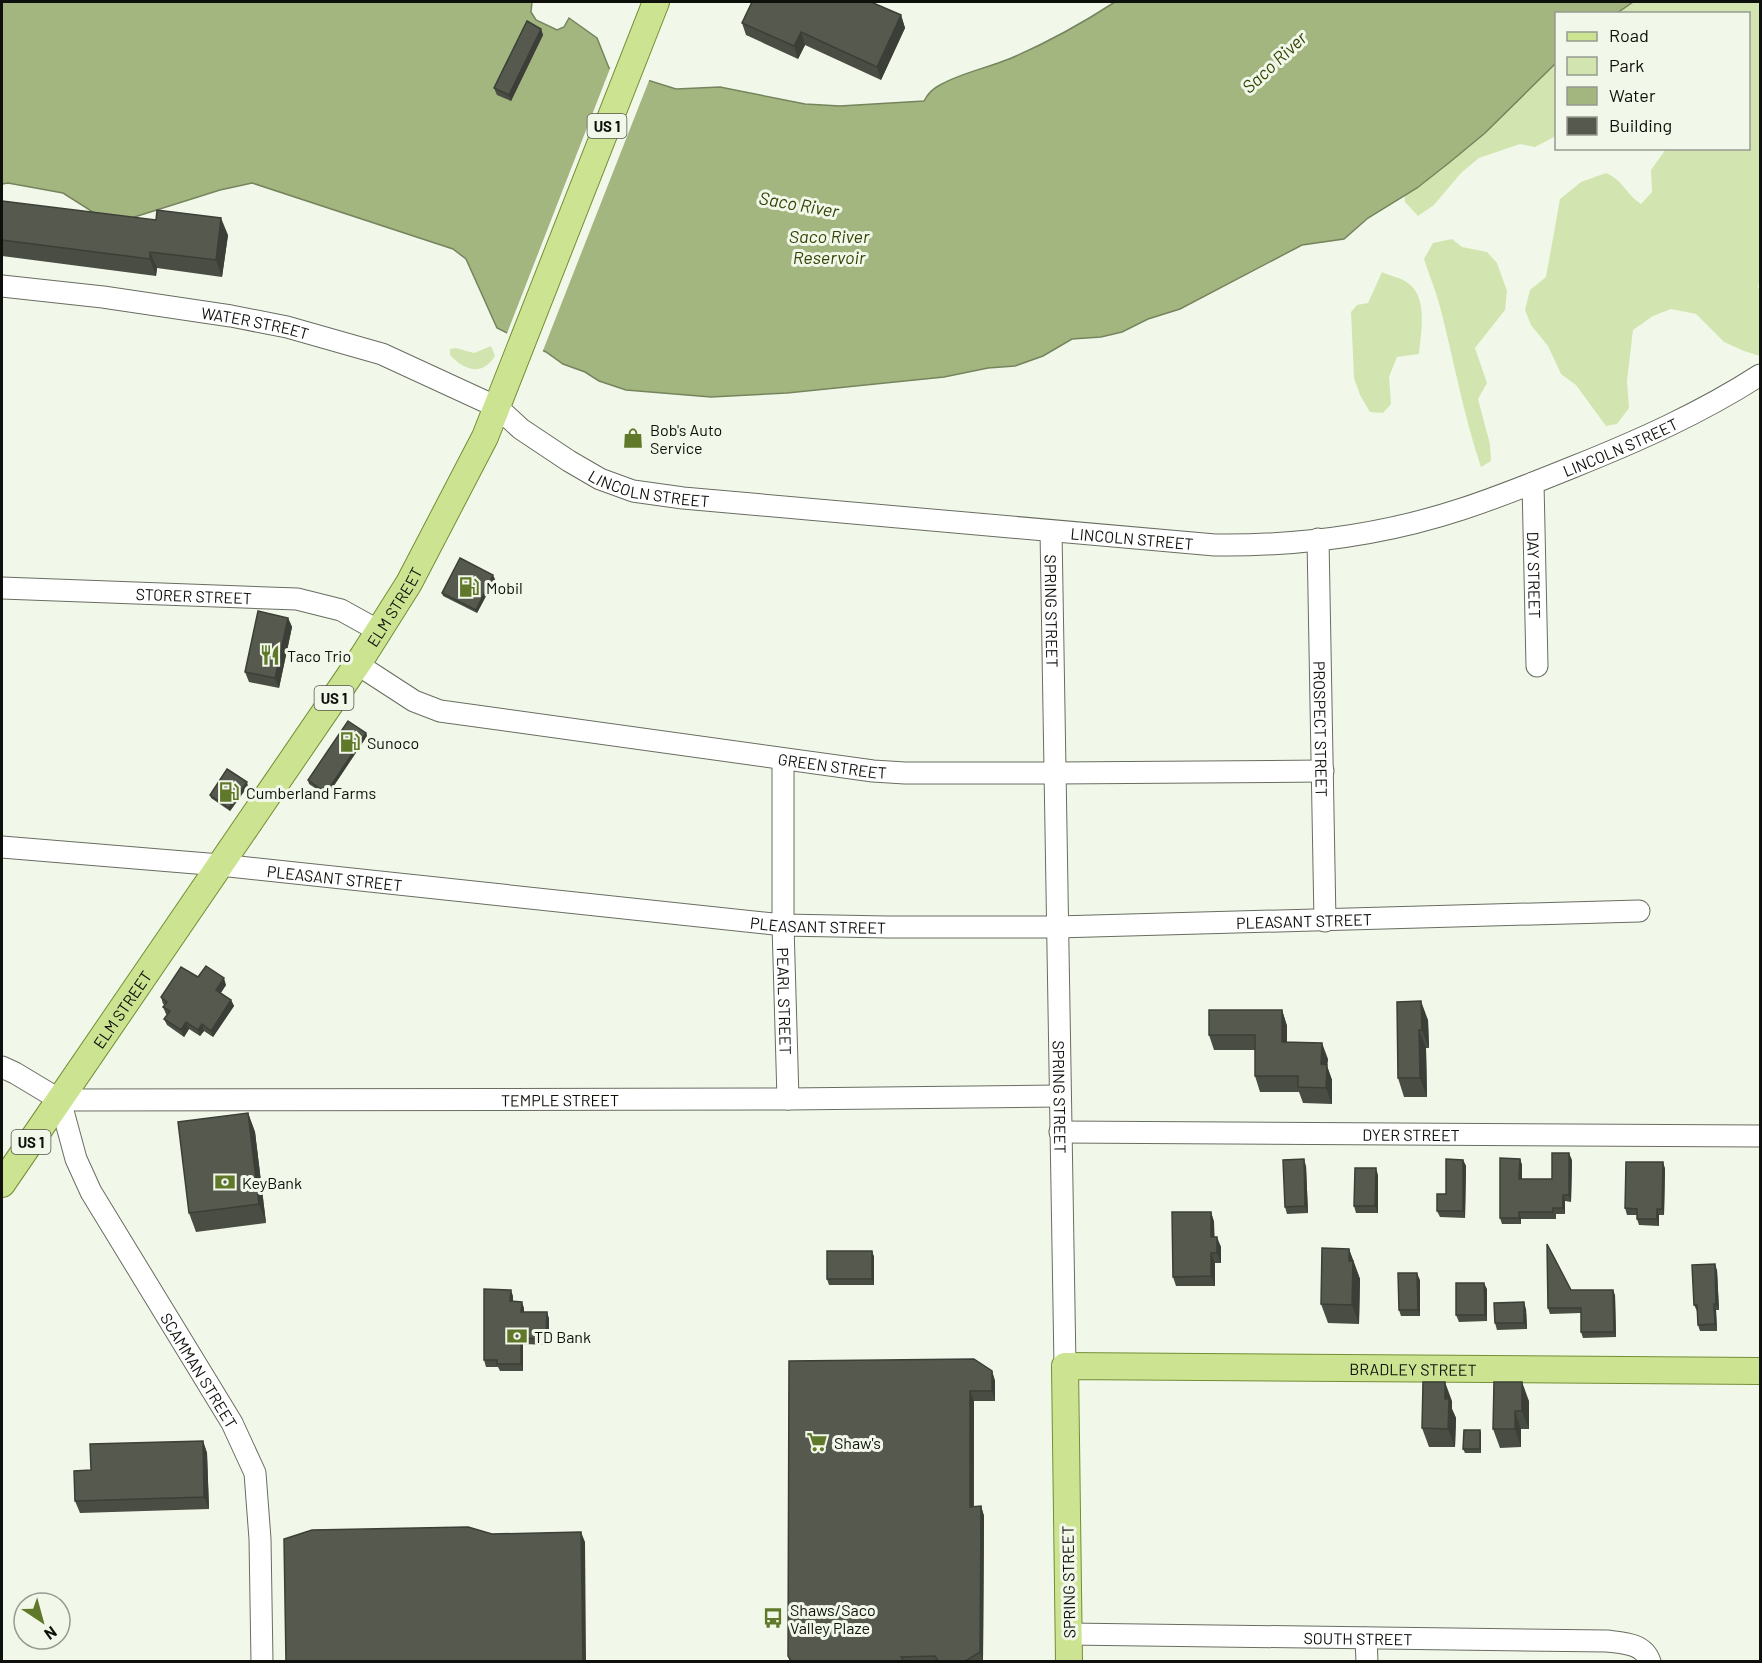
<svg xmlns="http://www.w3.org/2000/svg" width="1762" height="1663" font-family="Barlow,sans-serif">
	<rect width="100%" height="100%" fill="#f2f8e9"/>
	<g fill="#d2e5b1">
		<path d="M1603,2H1760V278L1758,287L1760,291V356L1744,351L1724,342L1696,314L1671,309L1653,316L1633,330L1627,381L1629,408L1617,424L1606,426L1576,385L1561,374L1548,346L1531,325L1525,310L1530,290L1546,277L1560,199L1581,182L1606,173C1623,180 1626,194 1641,204L1652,192L1651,170L1666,149L1748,148V14L1595,13Z"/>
		<polygon points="1556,46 1556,136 1535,147 1520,144 1479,158 1461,173 1434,205 1418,216 1405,202 1403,177"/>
		<path d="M1452,239L1462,247L1487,252L1497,263L1507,291L1505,310L1475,348L1487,383L1478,399L1490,444L1491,461L1481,467C1463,414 1454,360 1440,307C1436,291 1429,275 1424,259L1433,243Z"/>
		<path d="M1382,272C1390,276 1403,278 1409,284C1428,298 1421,333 1419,354L1397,357L1389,377L1391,404L1383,413L1370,412L1360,395L1354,378L1351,312L1357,305L1368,303Z"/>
		<path d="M491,346L495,356C482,377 464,370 450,355V349L456,348L474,353Z"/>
	</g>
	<path fill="#a3b680" stroke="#76845d" stroke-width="1.5" d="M2,2H532L531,12L536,20L557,30L564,27L569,18L597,38L609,68L676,89L720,87L805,104L840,106L924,101C928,93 932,89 940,85C961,73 987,68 1009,59C1047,43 1081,24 1115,2H1633L1617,13L1556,14V63L1485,133L1450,162L1417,188L1368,218L1344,239L1302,245L1180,309L1148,319L1122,332L1101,337L1072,339L1043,356L1015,366L988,368L944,377L787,393L711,397L626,390L599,381L585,372L563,364L546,352L497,328L466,259L453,249L252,183L220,190L125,220L110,223L63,193L8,183L2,184Z"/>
	<polygon fill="#f2f8e9" points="611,66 650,78 542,353 506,336"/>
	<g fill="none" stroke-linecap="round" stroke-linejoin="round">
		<g stroke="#686d61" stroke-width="23">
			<g id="minor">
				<path id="s1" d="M2,286L103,297L231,316L287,327L382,354L497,407L521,429L569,461L600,479L633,491L683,498L1215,545C1298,546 1383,535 1462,509C1499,497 1536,482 1573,467C1638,441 1701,413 1760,375"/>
				<path id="s2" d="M1533,483L1537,666"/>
				<path id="s3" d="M1051,531L1065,1366"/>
				<path id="s4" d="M1318,539L1325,921"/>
				<path id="s5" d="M2,588L297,599L341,610L379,631"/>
				<path id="s6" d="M357,664L414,701L440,711L873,771L905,773H1056L1323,771"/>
				<path id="s7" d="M783,759V925L788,1099"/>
				<path id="s8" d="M2,847L220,865L783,925L887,927H1057L1639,911"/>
				<polyline points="2,1067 15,1073 60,1100"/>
				<path id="s9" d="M60,1100L788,1099L1059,1096"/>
				<path id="s10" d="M60,1100L76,1159L91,1192L232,1423L255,1473L260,1539L262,1662"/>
				<path id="s11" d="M1060,1132L1760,1136"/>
				<path id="s12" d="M1068,1634L1607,1641C1623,1643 1644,1643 1650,1662"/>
				<polyline points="1366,1638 1367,1662"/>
			</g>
		</g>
		<g stroke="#738e34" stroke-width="28">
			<g id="major">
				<path id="s13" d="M2,1184L363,656L409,583L485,437L656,2"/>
				<path id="s14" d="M1069,1662L1065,1366L1760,1371"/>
			</g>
		</g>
		<use href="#minor" stroke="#fff" stroke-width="21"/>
		<use href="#major" stroke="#cce492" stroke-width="26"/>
	</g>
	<g fill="#4a4d43">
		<polygon points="901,15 905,28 881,80 805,45 798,59 746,35 742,23"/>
		<polygon points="541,29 543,35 511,101 497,95 494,88"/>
		<polygon points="2,201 228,235 222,277 157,268 156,276 2,256"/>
		<polygon points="495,579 477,613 443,596 442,593"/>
		<polygon points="288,618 292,627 279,688 249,682 245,672"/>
		<polygon points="366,733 367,736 327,796 309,784 308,780"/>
		<polygon points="248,786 230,811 211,798 210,795"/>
		<polygon points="198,977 226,985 221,993 231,1000 234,1006 213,1037 204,1031 200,1036 189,1029 184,1037 167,1025 164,1019 167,1015 166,1014 163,1007 165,1005 163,1004 161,997"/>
		<polygon points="1397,1002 1428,1020 1429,1048 1426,1048 1427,1097 1404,1097 1398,1078"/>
		<polygon points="1282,1010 1287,1026 1287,1042 1328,1059 1327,1066 1332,1080 1332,1104 1303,1103 1299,1092 1260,1092 1255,1076 1255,1050 1214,1050 1209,1035"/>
		<polygon points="248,1113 255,1132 266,1223 196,1232 189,1213"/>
		<polygon points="1520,1159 1522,1165 1522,1179 1552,1179 1572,1160 1571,1202 1565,1201 1565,1214 1556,1214 1556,1219 1521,1219 1521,1224 1502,1224 1500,1218"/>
		<polygon points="1463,1160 1466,1166 1465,1218 1440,1217 1437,1211"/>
		<polygon points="1663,1162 1665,1169 1664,1215 1659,1215 1659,1226 1639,1225 1637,1219 1637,1215 1627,1215 1625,1208"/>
		<polygon points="1306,1166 1308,1213 1287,1214 1285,1207"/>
		<polygon points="1378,1175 1378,1213 1356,1213 1354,1206"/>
		<polygon points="1211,1212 1214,1222 1214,1237 1221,1247 1221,1263 1215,1263 1215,1286 1176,1286 1173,1277"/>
		<polygon points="1349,1249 1360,1279 1359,1324 1328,1323 1321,1304"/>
		<polygon points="872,1251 874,1257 874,1285 829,1285 827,1279"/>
		<polygon points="1717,1270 1719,1310 1716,1310 1717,1331 1700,1331 1698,1325 1697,1311 1694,1305"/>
		<polygon points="1420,1280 1420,1316 1401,1316 1399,1310"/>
		<polygon points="1487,1289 1487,1321 1459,1322 1456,1315"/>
		<polygon points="1571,1290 1615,1295 1616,1337 1583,1338 1581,1332 1581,1313 1550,1314 1548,1308"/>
		<polygon points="513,1296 513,1301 524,1308 524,1312 547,1312 549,1319 549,1345 523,1344 523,1371 500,1371 498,1367 486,1367 484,1360"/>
		<polygon points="1526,1309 1527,1329 1497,1330 1495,1323"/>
		<polygon points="789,1361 992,1371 995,1381 995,1401 974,1401 974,1507 981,1506 984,1516 983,1662 790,1662 788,1656"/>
		<polygon points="1494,1382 1529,1401 1529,1429 1521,1429 1521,1447 1500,1448 1493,1429"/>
		<polygon points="1452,1401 1452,1409 1456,1418 1455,1447 1429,1447 1422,1428"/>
		<polygon points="1480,1430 1481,1434 1481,1453 1465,1453 1463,1449"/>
		<polygon points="203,1441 207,1453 209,1509 80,1513 75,1501 91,1470"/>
	</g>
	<g fill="#3c3f37">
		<polygon points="901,15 905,28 881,80 877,67"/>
		<polygon points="541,29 543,35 511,101 509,95"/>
		<polygon points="801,32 805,45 798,59 794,46"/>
		<polygon points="221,218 228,235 222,277 216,260"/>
		<polygon points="150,252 157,268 156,276 150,259"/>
		<polygon points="493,575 495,579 477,613 476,610"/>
		<polygon points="288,618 292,627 279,688 275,678"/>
		<polygon points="366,733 367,736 327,796 326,793"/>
		<polygon points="247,782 248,786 230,811 229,808"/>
		<polygon points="224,978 226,985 218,996 216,990"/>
		<polygon points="231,1000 234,1006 213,1037 211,1031"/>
		<polygon points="1421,1001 1428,1020 1429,1048 1422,1030"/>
		<polygon points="1282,1010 1287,1026 1287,1058 1282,1042"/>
		<polygon points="186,1022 189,1029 184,1037 181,1030"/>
		<polygon points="202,1024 204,1031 200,1036 198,1030"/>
		<polygon points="1419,1030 1426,1048 1427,1097 1420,1078"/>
		<polygon points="1322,1043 1328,1059 1327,1066 1332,1080 1332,1104 1326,1088 1321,1064"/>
		<polygon points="248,1113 255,1132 266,1223 259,1204"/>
		<polygon points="1569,1153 1572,1160 1571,1202 1569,1195"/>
		<polygon points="1304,1159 1306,1166 1308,1213 1305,1206"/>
		<polygon points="1520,1159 1522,1165 1522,1185 1519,1179"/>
		<polygon points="1463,1160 1466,1166 1465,1218 1463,1211"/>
		<polygon points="1663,1162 1665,1169 1664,1215 1662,1209"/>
		<polygon points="1376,1168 1378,1175 1378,1213 1375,1206"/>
		<polygon points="1563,1195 1565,1201 1565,1214 1563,1208"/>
		<polygon points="1657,1209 1659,1215 1659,1226 1657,1219"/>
		<polygon points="1211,1212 1214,1222 1215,1247 1211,1237"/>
		<polygon points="1519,1212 1521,1219 1521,1224 1519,1218"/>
		<polygon points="1217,1237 1221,1247 1221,1263 1217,1253"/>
		<polygon points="1349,1249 1360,1279 1359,1324 1352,1305 1349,1261"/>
		<polygon points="872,1251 874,1257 874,1285 872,1279"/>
		<polygon points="1211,1253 1215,1263 1215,1286 1211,1276"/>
		<polygon points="1715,1264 1717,1270 1719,1310 1716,1304"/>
		<polygon points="1417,1273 1420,1280 1420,1316 1418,1310"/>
		<polygon points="1484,1283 1487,1289 1487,1321 1485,1315"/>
		<polygon points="511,1290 513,1296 513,1308 510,1301"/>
		<polygon points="1613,1290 1615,1295 1616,1337 1614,1332"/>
		<polygon points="522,1302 524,1308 524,1318 521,1312"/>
		<polygon points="1524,1302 1526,1309 1527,1329 1524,1323"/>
		<polygon points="1714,1304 1716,1310 1717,1331 1715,1324"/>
		<polygon points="547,1312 549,1319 549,1345 546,1339"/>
		<polygon points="521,1338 523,1344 523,1371 521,1364"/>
		<polygon points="992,1371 995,1381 995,1401 992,1391"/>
		<polygon points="1445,1382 1452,1401 1452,1409 1456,1418 1455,1447 1448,1429 1445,1399"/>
		<polygon points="1522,1382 1529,1401 1529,1429 1522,1411"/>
		<polygon points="970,1391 974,1401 973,1517 970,1507"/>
		<polygon points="1515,1411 1521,1429 1521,1447 1515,1429"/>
		<polygon points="1480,1430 1481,1434 1481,1453 1480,1449"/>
		<polygon points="203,1441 207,1453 209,1509 204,1497"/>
		<polygon points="981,1506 984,1516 983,1662 980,1652"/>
		<polygon points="581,1532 585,1542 586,1662 583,1662"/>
	</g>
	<g fill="#565a4e" stroke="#3c3f37" stroke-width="1.5">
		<polygon points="752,2 871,2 901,15 877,67 801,32 794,46 742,23"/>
		<polygon points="527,21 541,29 509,95 494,88"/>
		<polygon points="2,201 156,220 157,210 221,218 216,260 150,252 150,259 2,240"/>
		<polygon points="460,558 493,575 476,610 442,593"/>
		<polygon points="258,611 288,618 275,678 245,672"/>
		<polygon points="348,721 366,733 326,793 308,780"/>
		<polygon points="227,769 247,782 229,808 210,795"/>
		<polygon points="206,966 224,978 216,990 231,1000 211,1031 202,1024 198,1030 186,1022 181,1030 164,1019 170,1011 163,1007 167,1002 161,997 181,967 198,977"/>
		<polygon points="1421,1001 1422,1030 1419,1030 1420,1078 1398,1078 1397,1002"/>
		<polygon points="1209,1010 1282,1010 1282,1042 1322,1043 1321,1064 1327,1065 1326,1088 1298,1087 1298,1076 1255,1076 1255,1035 1209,1035"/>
		<polygon points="248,1113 259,1204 189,1213 178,1122"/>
		<polygon points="1552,1153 1569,1153 1569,1195 1563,1195 1563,1208 1553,1208 1553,1212 1519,1212 1519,1218 1500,1218 1500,1158 1520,1159 1519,1179 1552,1179"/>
		<polygon points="1304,1159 1305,1206 1285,1207 1283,1160"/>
		<polygon points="1446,1159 1463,1160 1463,1211 1437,1211 1437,1194 1446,1194"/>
		<polygon points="1626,1162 1663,1162 1662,1209 1657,1209 1657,1219 1637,1219 1637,1209 1625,1208"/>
		<polygon points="1355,1168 1376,1168 1375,1206 1354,1206"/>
		<polygon points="1172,1212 1211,1212 1211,1237 1217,1237 1217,1253 1211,1253 1211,1276 1173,1277"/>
		<polygon points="1547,1244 1571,1290 1613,1290 1614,1332 1581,1332 1581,1308 1548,1308"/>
		<polygon points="1322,1248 1349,1249 1349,1261 1353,1261 1352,1305 1321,1304"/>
		<rect x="827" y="1251" width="45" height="28"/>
		<polygon points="1715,1264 1716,1304 1714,1304 1715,1324 1698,1325 1697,1305 1694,1305 1692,1265"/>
		<polygon points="1398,1273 1417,1273 1418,1310 1399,1310"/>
		<polygon points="1456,1283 1484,1283 1485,1315 1456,1315"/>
		<polygon points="484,1289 511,1290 510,1301 522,1302 521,1312 547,1312 546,1339 521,1338 521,1364 497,1364 497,1360 484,1360"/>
		<polygon points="1524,1302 1524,1323 1495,1323 1494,1303"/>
		<polygon points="974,1359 992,1371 992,1391 970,1391 970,1507 981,1506 980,1652 964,1662 939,1662 935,1656 901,1657 904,1662 792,1662 788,1656 789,1361"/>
		<polygon points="1423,1382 1445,1382 1445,1399 1449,1399 1448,1429 1422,1428"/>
		<polygon points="1494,1382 1522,1382 1522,1411 1515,1411 1515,1429 1493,1429"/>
		<polygon points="1464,1430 1480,1430 1480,1449 1463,1449"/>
		<polygon points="203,1441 204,1497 75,1501 74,1471 91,1470 90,1444"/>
		<polygon points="468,1527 492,1534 581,1532 583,1662 286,1662 284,1539 312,1530"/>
	</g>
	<defs>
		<g id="shop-bare" transform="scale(1.62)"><path d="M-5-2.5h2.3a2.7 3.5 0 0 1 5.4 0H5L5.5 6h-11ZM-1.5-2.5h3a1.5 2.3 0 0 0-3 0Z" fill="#60782a" stroke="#f2f8e9" stroke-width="2.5" paint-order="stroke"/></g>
		<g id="fuel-bare" transform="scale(1.62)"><path d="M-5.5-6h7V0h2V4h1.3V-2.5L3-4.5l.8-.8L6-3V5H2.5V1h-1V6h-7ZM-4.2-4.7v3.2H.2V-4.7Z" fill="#60782a" stroke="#f2f8e9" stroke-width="2.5" paint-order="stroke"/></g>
		<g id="restaurant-bare" transform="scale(1.62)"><path d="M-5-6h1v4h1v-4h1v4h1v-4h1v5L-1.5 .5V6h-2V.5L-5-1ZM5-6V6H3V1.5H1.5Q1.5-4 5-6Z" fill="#60782a" stroke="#f2f8e9" stroke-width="2.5" paint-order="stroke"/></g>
		<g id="bank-bare" transform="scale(1.62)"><path d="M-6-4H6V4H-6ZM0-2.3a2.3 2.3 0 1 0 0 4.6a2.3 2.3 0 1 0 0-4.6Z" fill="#60782a" stroke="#f2f8e9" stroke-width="2.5" paint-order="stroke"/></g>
		<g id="supermarket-bare" transform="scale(1.62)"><path d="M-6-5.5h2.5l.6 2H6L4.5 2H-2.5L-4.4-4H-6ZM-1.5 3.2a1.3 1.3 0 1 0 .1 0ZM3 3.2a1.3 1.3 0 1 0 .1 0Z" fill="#60782a" stroke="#f2f8e9" stroke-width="2.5" paint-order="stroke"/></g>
		<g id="bus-bare" transform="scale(1.62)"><path d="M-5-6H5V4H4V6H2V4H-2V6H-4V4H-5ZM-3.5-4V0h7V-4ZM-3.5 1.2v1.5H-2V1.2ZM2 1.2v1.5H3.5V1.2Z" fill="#60782a" stroke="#f2f8e9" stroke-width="2.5" paint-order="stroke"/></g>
	</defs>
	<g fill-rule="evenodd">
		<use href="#shop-bare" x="633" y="438"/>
		<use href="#fuel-bare" x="469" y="587"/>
		<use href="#restaurant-bare" x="270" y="655"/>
		<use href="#fuel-bare" x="350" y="742"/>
		<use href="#fuel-bare" x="229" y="792"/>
		<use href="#bank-bare" x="225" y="1182"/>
		<use href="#bank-bare" x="517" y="1336"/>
		<use href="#supermarket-bare" x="817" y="1442"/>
		<use href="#bus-bare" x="773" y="1618"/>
	</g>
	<g text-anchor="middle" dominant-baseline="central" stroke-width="6" stroke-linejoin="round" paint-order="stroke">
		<g fill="#f2f8e9" stroke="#52564e" stroke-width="1.5">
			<rect x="587.5" y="114" width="39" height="24" rx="4.5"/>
			<rect x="314.5" y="686" width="39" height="24" rx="4.5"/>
			<rect x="11.5" y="1130" width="39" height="24" rx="4.5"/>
		</g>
		<g font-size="15" font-weight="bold" fill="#0e100b">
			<text x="607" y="126">US 1</text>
			<text x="334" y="698">US 1</text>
			<text x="31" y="1142">US 1</text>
		</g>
		<g font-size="16" fill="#0e100b" stroke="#f2f8e9">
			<text stroke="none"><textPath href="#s1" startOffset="256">WATER STREET</textPath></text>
			<text stroke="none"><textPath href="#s1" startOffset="1680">LINCOLN STREET</textPath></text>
			<text stroke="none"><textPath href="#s1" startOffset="690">LINCOLN STREET</textPath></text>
			<text stroke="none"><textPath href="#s1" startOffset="1176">LINCOLN STREET</textPath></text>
			<text stroke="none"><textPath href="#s2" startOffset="92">DAY STREET</textPath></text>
			<text stroke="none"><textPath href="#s5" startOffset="192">STORER STREET</textPath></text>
			<text stroke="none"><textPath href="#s13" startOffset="698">ELM STREET</textPath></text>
			<text stroke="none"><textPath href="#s3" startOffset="80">SPRING STREET</textPath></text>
			<text stroke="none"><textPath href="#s4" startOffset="190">PROSPECT STREET</textPath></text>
			<text stroke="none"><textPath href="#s6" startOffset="492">GREEN STREET</textPath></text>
			<text stroke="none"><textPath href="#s8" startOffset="334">PLEASANT STREET</textPath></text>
			<text stroke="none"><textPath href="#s8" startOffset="1306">PLEASANT STREET</textPath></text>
			<text stroke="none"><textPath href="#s8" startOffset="820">PLEASANT STREET</textPath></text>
			<text stroke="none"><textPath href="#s7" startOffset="242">PEARL STREET</textPath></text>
			<text stroke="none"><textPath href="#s13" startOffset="212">ELM STREET</textPath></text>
			<text stroke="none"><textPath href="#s3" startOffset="566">SPRING STREET</textPath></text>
			<text stroke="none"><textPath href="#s9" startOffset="500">TEMPLE STREET</textPath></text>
			<text stroke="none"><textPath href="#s11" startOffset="351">DYER STREET</textPath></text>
			<text stroke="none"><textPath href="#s14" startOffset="644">BRADLEY STREET</textPath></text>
			<text stroke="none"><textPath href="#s10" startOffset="306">SCAMMAN STREET</textPath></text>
			<text transform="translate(1068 1582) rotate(-91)">SPRING STREET</text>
			<text stroke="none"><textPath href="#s12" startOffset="290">SOUTH STREET</textPath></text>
		</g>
		<g font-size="16" fill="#0e100b" stroke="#f2f8e9" text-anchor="start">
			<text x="650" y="429">Bob's Auto<tspan x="650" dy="18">Service</tspan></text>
			<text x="486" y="587">Mobil</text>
			<text x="287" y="655">Taco Trio</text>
			<text x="367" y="742">Sunoco</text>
			<text x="246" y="792">Cumberland Farms</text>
			<text x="242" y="1182">KeyBank</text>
			<text x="534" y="1336">TD Bank</text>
			<text x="834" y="1442">Shaw's</text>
			<text x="790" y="1609">Shaws/Saco<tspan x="790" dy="18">Valley Plaze</tspan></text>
		</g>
		<g font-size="18" font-style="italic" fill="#344405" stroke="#f2f8e9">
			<text transform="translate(1274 62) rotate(-43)">Saco River</text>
			<text transform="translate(799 204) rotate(10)">Saco River</text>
			<text x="829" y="236">Saco River<tspan x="829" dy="21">Reservoir</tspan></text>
		</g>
	</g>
	<rect width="1762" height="1663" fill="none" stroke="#0e100b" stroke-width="6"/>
	<rect x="1555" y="12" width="195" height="138" fill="#f2f8e9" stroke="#979b90" stroke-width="1.5"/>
	<rect x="1567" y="32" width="30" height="9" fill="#cce492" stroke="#979b90" stroke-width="1.5"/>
	<text x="1609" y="42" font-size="18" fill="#0e100b">Road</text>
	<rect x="1567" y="57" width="30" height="18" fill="#d2e5b1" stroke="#979b90" stroke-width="1.5"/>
	<text x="1609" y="72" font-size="18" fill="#0e100b">Park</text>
	<rect x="1567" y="87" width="30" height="18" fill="#a3b680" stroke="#979b90" stroke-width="1.5"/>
	<text x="1609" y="102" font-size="18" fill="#0e100b">Water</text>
	<rect x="1567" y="117" width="30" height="18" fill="#565a4e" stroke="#979b90" stroke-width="1.5"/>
	<text x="1609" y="132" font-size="18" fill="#0e100b">Building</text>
	<g transform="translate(42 1621) rotate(144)"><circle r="28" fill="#f2f8e9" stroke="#979b90" stroke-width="1.5"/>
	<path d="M0-4.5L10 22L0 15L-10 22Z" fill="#60782a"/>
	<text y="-9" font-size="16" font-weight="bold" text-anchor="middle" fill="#0e100b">N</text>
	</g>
</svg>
